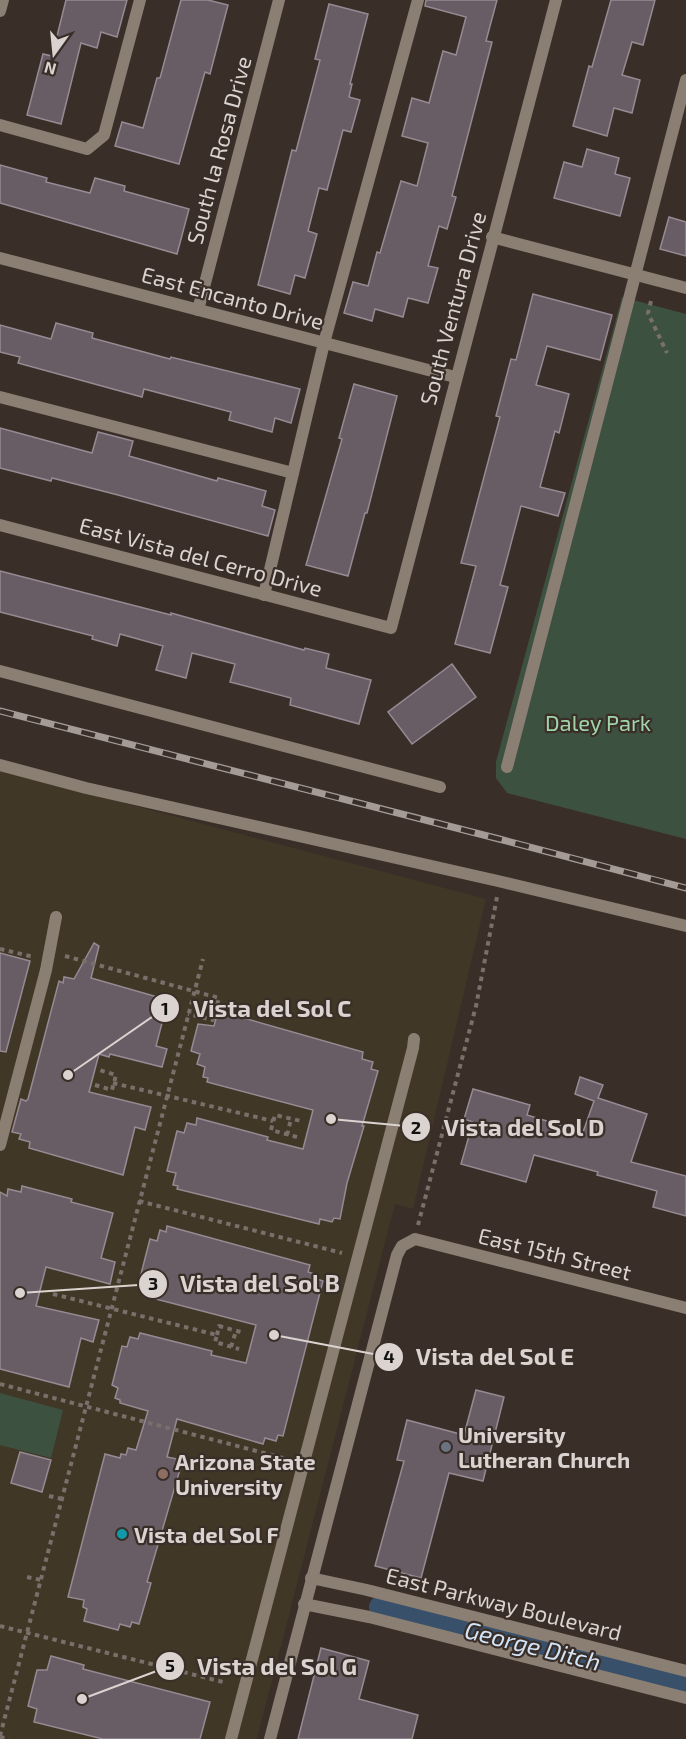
<svg xmlns="http://www.w3.org/2000/svg" width="686" height="1739" font-family="'Exo 2',sans-serif">
	<rect width="100%" height="100%" fill="#3a2e28"/>
	<polygon fill="#413726" points="0,770 486,899 413,1209 395,1204 257,1739 0,1739"/>
	<g fill="#3d5140">
		<polygon points="622,297 686,314 686,839 507,793 496,778 496,762"/>
		<polygon points="0,1393 63,1410 51,1458 0,1445"/>
	</g>
	<g fill="none" stroke-linecap="round" stroke-linejoin="round">
		<polyline stroke="#39506a" stroke-width="22" points="380,1607 686,1684"/>
	</g>
	<g fill="#685c65" stroke="#978a93" stroke-width="1.5">
		<polygon points="66,0 127,0 117,37 101,32 97,48 81,43 61,124 27,115 43,54 52,56"/>
		<polygon points="181,0 208,0 228,5 210,74 205,72 179,164 115,146 122,122 143,128 157,78 160,78"/>
		<polygon points="426,0 497,0 486,41 492,42 452,196 456,197 447,229 439,226 428,266 438,268 428,303 408,298 403,317 375,309 372,321 344,313 353,282 368,286 377,252 380,253 401,181 417,186 428,143 402,136 412,98 429,103 443,51 456,55 466,17 425,6"/>
		<polygon points="611,0 655,0 643,45 632,42 622,75 640,80 632,113 614,108 607,136 573,126 589,66 592,67"/>
		<polygon points="329,4 368,14 350,84 352,84 349,97 360,100 351,132 343,130 327,190 319,188 308,231 317,234 305,278 295,275 290,294 258,285 292,150 296,151 320,60 315,59"/>
		<polygon points="587,149 619,158 615,174 630,178 620,216 554,198 564,162 582,167"/>
		<polygon points="0,165 47,178 46,182 90,193 95,178 125,186 124,191 189,209 177,254 0,203"/>
		<polygon points="669,217 686,222 686,256 660,249"/>
		<polygon points="533,294 612,315 600,360 547,346 536,385 569,394 559,433 555,431 540,487 565,493 558,516 521,506 500,585 508,587 490,653 455,644 476,566 461,563 500,417 496,416 511,359 516,360"/>
		<polygon points="56,323 93,333 92,338 170,359 171,357 300,389 291,423 275,418 272,432 229,420 231,412 144,389 142,397 18,363 20,357 0,352 0,325 51,339"/>
		<polygon points="354,384 397,396 367,513 365,513 348,576 306,565 342,439 339,438"/>
		<polygon points="0,428 92,453 98,432 133,441 129,456 217,481 218,478 266,491 262,506 275,510 268,536 118,495 52,478 51,481 0,468"/>
		<polygon points="0,571 171,615 171,613 304,650 305,648 329,654 326,668 371,680 359,724 290,705 291,698 230,682 235,664 192,653 186,678 156,670 163,646 120,634 117,646 92,639 93,636 0,612"/>
		<polygon points="452,664 476,697 412,744 388,712"/>
		<polygon points="94,943 99,946 91,978 168,1000 156,1046 167,1049 162,1067 110,1054 109,1057 99,1054 89,1092 151,1107 145,1130 135,1127 123,1175 29,1148 30,1142 19,1139 21,1134 12,1132 21,1099 26,1101 28,1099 59,981 63,983 64,977 74,979"/>
		<polygon points="0,953 30,961 6,1052 0,1051"/>
		<polygon points="226,1013 363,1052 362,1059 373,1062 371,1069 378,1071 362,1126 364,1126 347,1183 340,1219 334,1218 332,1222 320,1219 319,1224 177,1189 178,1186 173,1185 176,1173 167,1171 177,1131 184,1133 187,1123 196,1125 197,1118 268,1137 267,1140 303,1149 313,1110 207,1082 208,1078 203,1077 205,1067 197,1064 200,1054 191,1051 198,1024 214,1026 217,1015 225,1018"/>
		<polygon points="580,1077 603,1085 598,1098 647,1114 631,1162 686,1176 686,1216 653,1207 657,1191 597,1175 598,1172 534,1155 526,1182 461,1164 473,1122 464,1119 473,1089 530,1105 527,1115 583,1132 594,1101 575,1094"/>
		<polygon points="22,1186 72,1199 71,1202 113,1213 101,1258 115,1262 110,1284 46,1267 36,1306 99,1320 93,1342 81,1338 69,1387 0,1369 0,1192 7,1196 8,1189 21,1192"/>
		<polygon points="167,1226 310,1265 308,1272 318,1275 317,1279 323,1281 283,1436 278,1435 276,1441 265,1438 263,1444 177,1419 167,1457 177,1459 175,1464 181,1466 147,1582 151,1583 139,1624 132,1622 130,1627 120,1624 118,1630 84,1621 87,1609 83,1607 84,1600 68,1597 105,1454 120,1458 121,1454 126,1455 128,1448 136,1450 148,1411 120,1403 120,1400 115,1398 118,1388 112,1385 122,1346 127,1347 130,1337 138,1339 140,1333 212,1351 211,1355 246,1363 256,1325 148,1297 149,1293 144,1292 147,1280 140,1278 150,1239 157,1241 160,1230 166,1232"/>
		<polygon points="476,1390 504,1397 483,1481 449,1473 421,1578 375,1566 404,1461 397,1460 407,1420 464,1435"/>
		<polygon points="20,1452 51,1460 42,1492 11,1483"/>
		<polygon points="321,1648 369,1661 359,1699 418,1715 412,1739 298,1739"/>
		<polygon points="51,1656 84,1665 83,1669 210,1702 200,1739 103,1739 34,1722 37,1709 28,1706 37,1670 47,1670"/>
	</g>
	<g fill="none" stroke-linecap="round" stroke-linejoin="round">
		<g stroke="#7a6f6a" stroke-width="4" stroke-dasharray="4.5 4.5" stroke-linecap="butt">
			<polyline points="651,301 648,313 667,353"/>
			<polyline points="0,949 34,957"/>
			<polyline points="65,956 219,998 213,1020 188,1014"/>
			<polyline points="113,1083 273,1121"/>
			<polyline points="95,1085 112,1090 116,1075 99,1070"/>
			<polyline points="287,1135 291,1119"/>
			<polyline points="297,1137 271,1130 275,1115 301,1121"/>
			<polyline points="139,1201 342,1253"/>
			<polyline points="418,1225 476,1006 497,897"/>
			<polyline points="53,1294 217,1335 215,1342 239,1349"/>
			<polyline points="217,1335 219,1326 244,1333"/>
			<polyline points="231,1347 236,1331"/>
			<polyline points="0,1384 287,1459"/>
			<polyline points="49,1496 62,1499"/>
			<polyline points="27,1577 41,1580"/>
			<polyline points="0,1626 227,1683"/>
			<polyline points="0,1736 203,959"/>
			<polyline points="0,1737 9,1739"/>
		</g>
		<g stroke="#8a7f72" stroke-width="12">
			<polyline points="0,125 87,149 104,135 140,0"/>
			<polyline points="0,397 293,473"/>
			<polyline points="264,595 324,343 418,0"/>
			<polyline points="0,671 440,787"/>
			<polyline points="0,765 86,788 498,881 686,926"/>
			<polyline points="507,767 686,80"/>
			<polyline points="0,1145 46,970 56,917"/>
			<polyline points="311,1578 367,1590 686,1671"/>
			<polyline points="304,1604 369,1617 686,1698"/>
		</g>
		<g stroke="#8a7f72" stroke-width="12">
			<polyline points="0,11 3,0"/>
			<polyline points="492,237 686,288"/>
			<polyline points="0,258 455,377"/>
			<polyline points="198,310 279,0"/>
			<polyline points="0,525 391,628 556,0"/>
			<polyline points="231,1739 413,1048 414,1039"/>
			<polyline points="270,1739 397,1255 402,1246 415,1239 686,1308"/>
		</g>
		<g stroke="#a49b97" stroke-width="7">
			<polyline id="rail" points="0,711 503,840 686,888"/>
		</g>
		<use href="#rail" stroke="#3a2e28" stroke-width="4.5" stroke-dasharray="14" stroke-linecap="butt"/>
	</g>
	<circle fill="#6b7280" stroke="#3a2e28" stroke-width="2" cx="446" cy="1447" r="6"/>
	<circle fill="#8d6e63" stroke="#3a2e28" stroke-width="2" cx="163" cy="1474" r="6"/>
	<circle fill="#0f9aa8" stroke="#3a2e28" stroke-width="2" cx="122" cy="1534" r="6"/>
	<g text-anchor="middle" dominant-baseline="central" stroke-width="4.5" stroke-linejoin="round" paint-order="stroke">
		<g font-size="22" fill="#dbd3d0" stroke="#3a2e28">
			<text transform="translate(218 150) rotate(-75)">South la Rosa Drive</text>
			<text transform="translate(233 297) rotate(15)">East Encanto Drive</text>
			<text transform="translate(452 308) rotate(-75)">South Ventura Drive</text>
			<text transform="translate(201 556) rotate(15)">East Vista del Cerro Drive</text>
			<text transform="translate(555 1253) rotate(14)">East 15th Street</text>
			<text transform="translate(504 1603) rotate(14)">East Parkway Boulevard</text>
		</g>
		<g font-size="22" fill="#a1d5a9" stroke="#3a2e28">
			<text x="598" y="722">Daley Park</text>
		</g>
		<g font-size="22" font-weight="bold" fill="#dbd3d0" stroke="#3a2e28" text-anchor="start">
			<text x="458" y="1434">University<tspan x="458" dy="25">Lutheran Church</tspan></text>
			<text x="175" y="1461">Arizona State<tspan x="175" dy="25">University</tspan></text>
			<text x="134" y="1534">Vista del Sol F</text>
		</g>
		<g font-size="24" font-style="italic" fill="#d2e4f8" stroke="#3a2e28">
			<text transform="translate(533 1645) rotate(14)">George Ditch</text>
		</g>
	</g>
	<path fill="none" stroke="#dbd3d0" stroke-width="2" d="M68 1075L165 1008M331 1119L416 1127M20 1293L153 1284M274 1335L389 1357M82 1699L170 1666"/>
	<g fill="#dbd3d0" stroke="#3a2e28" stroke-width="2">
		<circle cx="68" cy="1075" r="6"/>
		<circle cx="331" cy="1119" r="6"/>
		<circle cx="20" cy="1293" r="6"/>
		<circle cx="274" cy="1335" r="6"/>
		<circle cx="82" cy="1699" r="6"/>
		<circle cx="165" cy="1008" r="15"/>
		<circle cx="416" cy="1127" r="15"/>
		<circle cx="153" cy="1284" r="15"/>
		<circle cx="389" cy="1357" r="15"/>
		<circle cx="170" cy="1666" r="15"/>
	</g>
	<g font-size="18" text-anchor="middle" font-weight="bold" fill="#111">
		<text x="165" y="1015">1</text>
		<text x="416" y="1134">2</text>
		<text x="153" y="1290">3</text>
		<text x="389" y="1363">4</text>
		<text x="170" y="1672">5</text>
	</g>
	<g font-size="24" text-anchor="middle" font-weight="bold" fill="#dbd3d0" stroke="#3a2e28" stroke-width="4.5" stroke-linejoin="round" paint-order="stroke">
		<text x="272" y="1017">Vista del Sol C</text>
		<text x="524" y="1136">Vista del Sol D</text>
		<text x="260" y="1292">Vista del Sol B</text>
		<text x="495" y="1365">Vista del Sol E</text>
		<text x="277" y="1675">Vista del Sol G</text>
	</g>
	<g transform="translate(54 54) rotate(195)" stroke="#3a2e28" stroke-width="4.5" paint-order="stroke">
	<path d="M0-4.5L10 22L0 15L-10 22Z" fill="#dbd3d0"/>
	<text y="-9" font-size="16" font-weight="bold" text-anchor="middle" fill="#dbd3d0">N</text>
	</g>
</svg>
